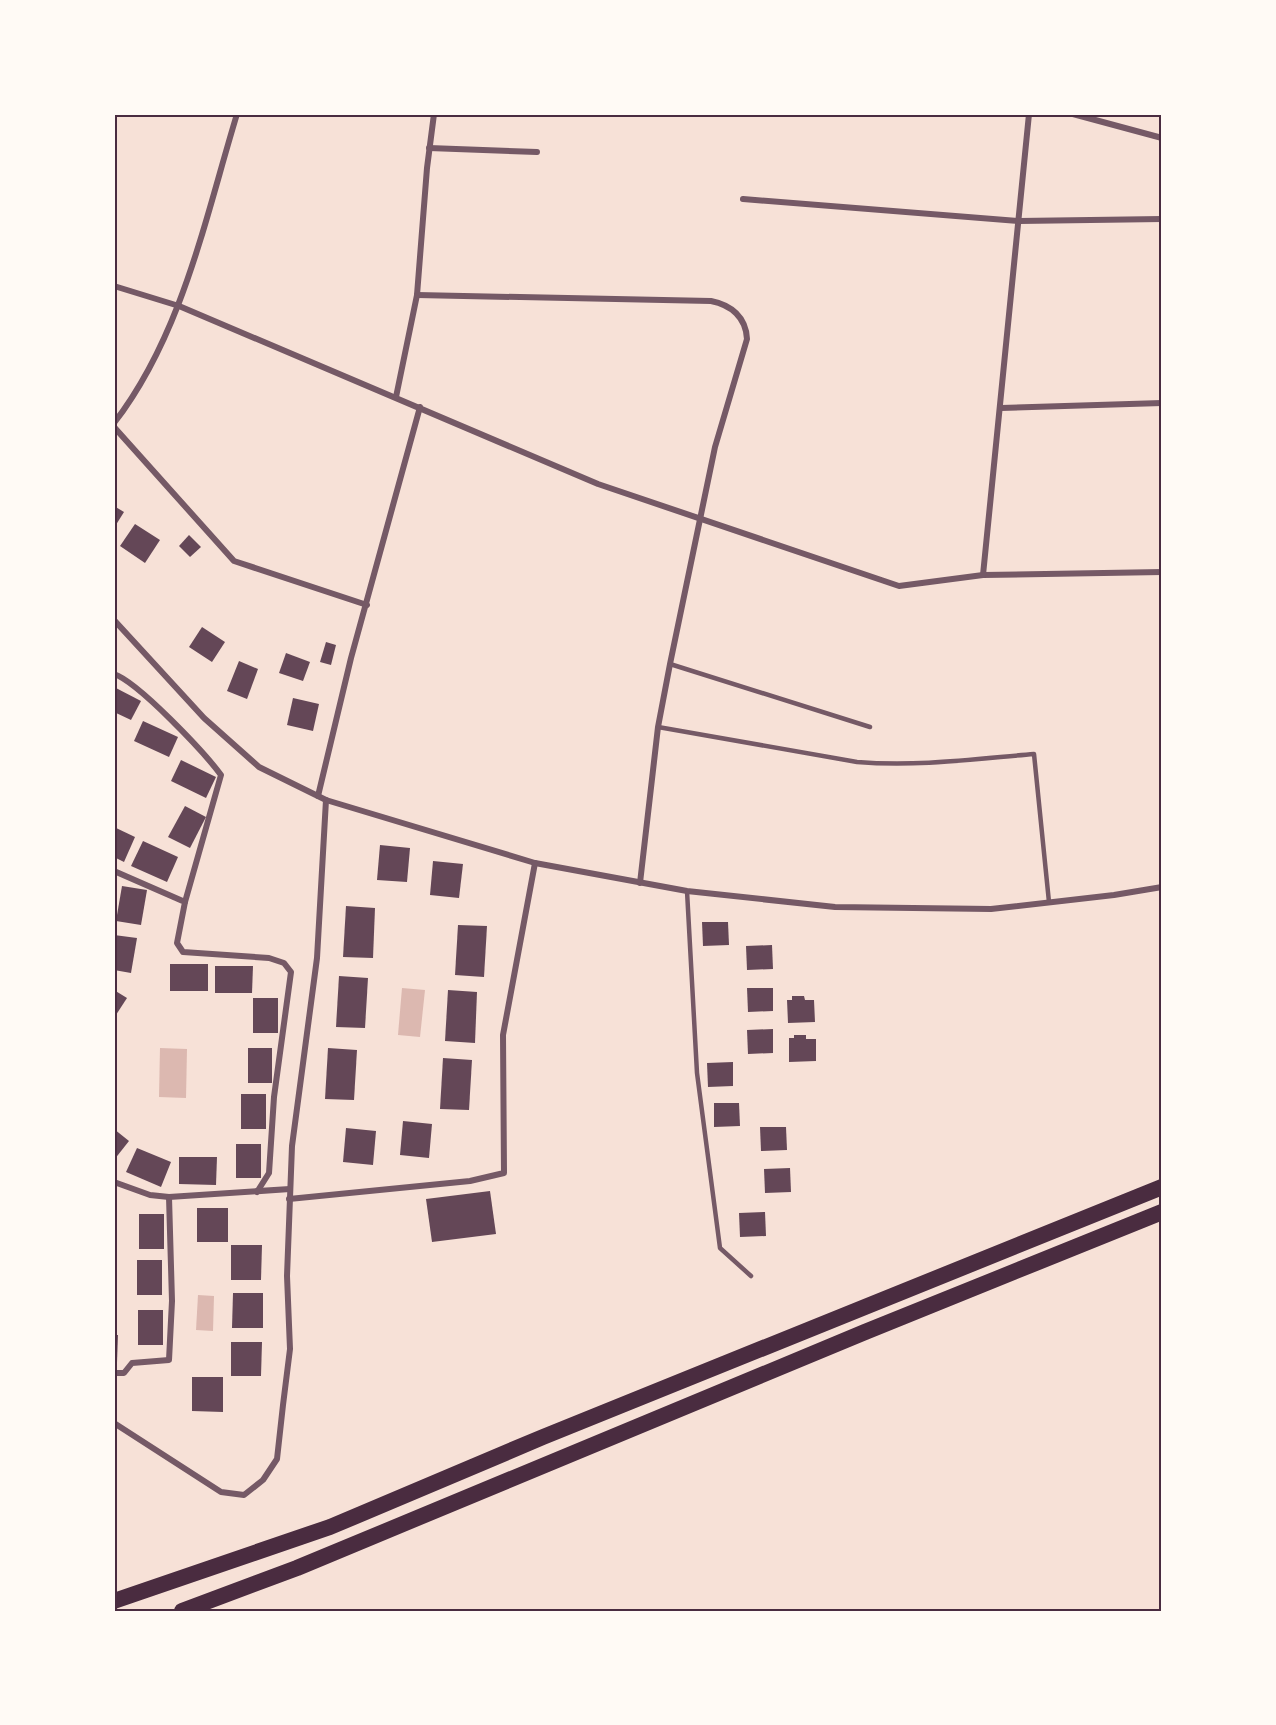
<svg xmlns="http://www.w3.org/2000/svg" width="1276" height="1725" font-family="Ubuntu,sans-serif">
	<rect width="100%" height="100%" fill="#f7e1d7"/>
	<g fill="#dcb8b0">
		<polygon points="402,988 425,990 420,1037 398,1035"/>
		<polygon points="160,1048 187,1049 186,1098 159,1097"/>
		<polygon points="198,1295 214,1296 213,1331 196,1330"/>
	</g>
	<g fill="#644757">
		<polygon points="114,506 124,512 114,528"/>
		<polygon points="135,524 160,540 145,563 120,546"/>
		<polygon points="189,535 201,547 190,557 179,546"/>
		<polygon points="202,627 225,642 212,662 189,647"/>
		<polygon points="326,642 336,645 331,665 320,662"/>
		<polygon points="286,653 310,662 303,681 279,673"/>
		<polygon points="239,661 258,669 247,699 227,691"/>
		<polygon points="114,687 141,701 131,720 114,712"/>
		<polygon points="293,698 319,704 313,731 287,725"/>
		<polygon points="143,721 178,737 169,757 134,741"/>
		<polygon points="181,760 216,777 206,798 171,781"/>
		<polygon points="185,806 206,817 190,848 168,837"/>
		<polygon points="114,827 135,837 124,862 114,857"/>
		<polygon points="143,841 178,857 167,882 131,866"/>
		<polygon points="380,845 410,848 407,882 377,880"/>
		<polygon points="433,861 463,864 459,898 430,895"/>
		<polygon points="122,886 147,890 141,925 116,921"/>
		<polygon points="346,906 375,908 373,958 343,957"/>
		<polygon points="702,922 728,922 729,945 703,946"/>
		<polygon points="458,925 487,926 484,977 455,975"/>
		<polygon points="114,935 137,938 131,973 114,970"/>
		<polygon points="772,945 773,969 747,970 746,946"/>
		<rect x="170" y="964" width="38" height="27"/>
		<polygon points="215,966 253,966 252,993 215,993"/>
		<polygon points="339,976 368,978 365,1028 336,1027"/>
		<polygon points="747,988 773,988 773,1011 748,1012"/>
		<polygon points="114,990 127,998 114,1018"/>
		<polygon points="448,990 477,992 475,1043 445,1041"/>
		<polygon points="792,996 804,996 805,1000 814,1000 815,1022 788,1023 787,1000 792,1000"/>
		<rect x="253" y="998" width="25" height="35"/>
		<polygon points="773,1029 773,1053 748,1054 747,1030"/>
		<polygon points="794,1035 806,1035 806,1039 816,1039 816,1061 789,1062 789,1038 794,1038"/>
		<rect x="248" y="1048" width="24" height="35"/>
		<polygon points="328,1048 357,1050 354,1100 325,1099"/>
		<polygon points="443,1058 472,1060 469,1110 440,1109"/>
		<polygon points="733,1062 733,1086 708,1087 707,1063"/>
		<rect x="241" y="1094" width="25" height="35"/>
		<polygon points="714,1103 739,1103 740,1126 714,1127"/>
		<polygon points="403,1121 432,1124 429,1158 400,1155"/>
		<polygon points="760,1127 786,1127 787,1150 761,1151"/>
		<polygon points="346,1128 376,1131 373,1165 343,1162"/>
		<polygon points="114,1129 129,1141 114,1160"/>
		<rect x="236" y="1144" width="25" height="34"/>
		<polygon points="137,1148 171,1162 161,1187 126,1172"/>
		<polygon points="179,1157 217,1157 216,1185 179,1184"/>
		<polygon points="790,1168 791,1192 765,1193 764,1169"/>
		<polygon points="490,1191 496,1234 432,1242 426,1199"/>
		<rect x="197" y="1208" width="31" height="34"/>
		<polygon points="765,1212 766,1236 740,1237 739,1213"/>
		<rect x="139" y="1214" width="25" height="35"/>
		<polygon points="231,1245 262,1245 261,1280 231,1280"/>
		<rect x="137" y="1260" width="25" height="35"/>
		<polygon points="233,1293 263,1293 263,1328 232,1328"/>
		<rect x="138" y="1310" width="25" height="35"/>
		<polygon points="114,1335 118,1335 117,1362 114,1362"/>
		<polygon points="231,1342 262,1342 261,1376 231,1376"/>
		<polygon points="192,1377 223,1377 223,1412 192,1411"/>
	</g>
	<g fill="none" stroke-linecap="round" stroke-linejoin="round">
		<g stroke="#755966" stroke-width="4.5">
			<polyline points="670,664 870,727"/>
			<path d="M658,727L857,762C917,767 975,759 1034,754L1049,902"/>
			<polyline points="687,891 697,1073 720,1248 751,1276"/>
		</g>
		<g stroke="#755966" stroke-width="6">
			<polyline points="1073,114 1162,138"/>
			<polyline points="429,148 537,152"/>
			<polyline points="743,199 1019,221 1162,219"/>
			<polyline points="114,286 179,306 598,484 899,586 983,575 1162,572"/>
			<path d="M417,295L711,301C731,305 746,317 747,339L715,447L670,664L658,727L640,883"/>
			<polyline points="396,397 417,295 427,168 434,114"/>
			<polyline points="1001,408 1162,403"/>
			<path d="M114,423C182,335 205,219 237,114"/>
			<polyline points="114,427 234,561 367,605"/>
			<polyline points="983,575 1029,114"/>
			<polyline points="114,620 204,718 259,767 326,800 535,863 687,891 835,907 991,909 1114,895 1162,887"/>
			<path d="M114,674C138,682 204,752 221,775L185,902"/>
			<polyline points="318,796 351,658 420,407"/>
			<polyline points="114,871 185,902 177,943 183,952 269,958 284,963 291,972 274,1097 269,1173 257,1192"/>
			<polyline points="114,1182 150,1195 169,1197 290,1189"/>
			<polyline points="289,1199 470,1181 504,1173 503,1035 535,863"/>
			<polyline points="114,1373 124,1373 132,1363 169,1360 172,1301 169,1197"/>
			<polyline points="114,1423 221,1492 244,1495 263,1480 277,1459 283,1405 290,1349 287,1276 292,1146 317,958 326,800"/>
		</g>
		<g stroke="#4a2c40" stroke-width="16">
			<polyline points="114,1601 330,1527 543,1437 1162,1187"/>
			<polyline points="182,1611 297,1568 865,1332 1162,1212"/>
		</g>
	</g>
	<rect width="1276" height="1725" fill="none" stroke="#fffaf5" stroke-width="231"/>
	<rect x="116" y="116" width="1044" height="1494" fill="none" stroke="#4a2c40" stroke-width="2"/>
</svg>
